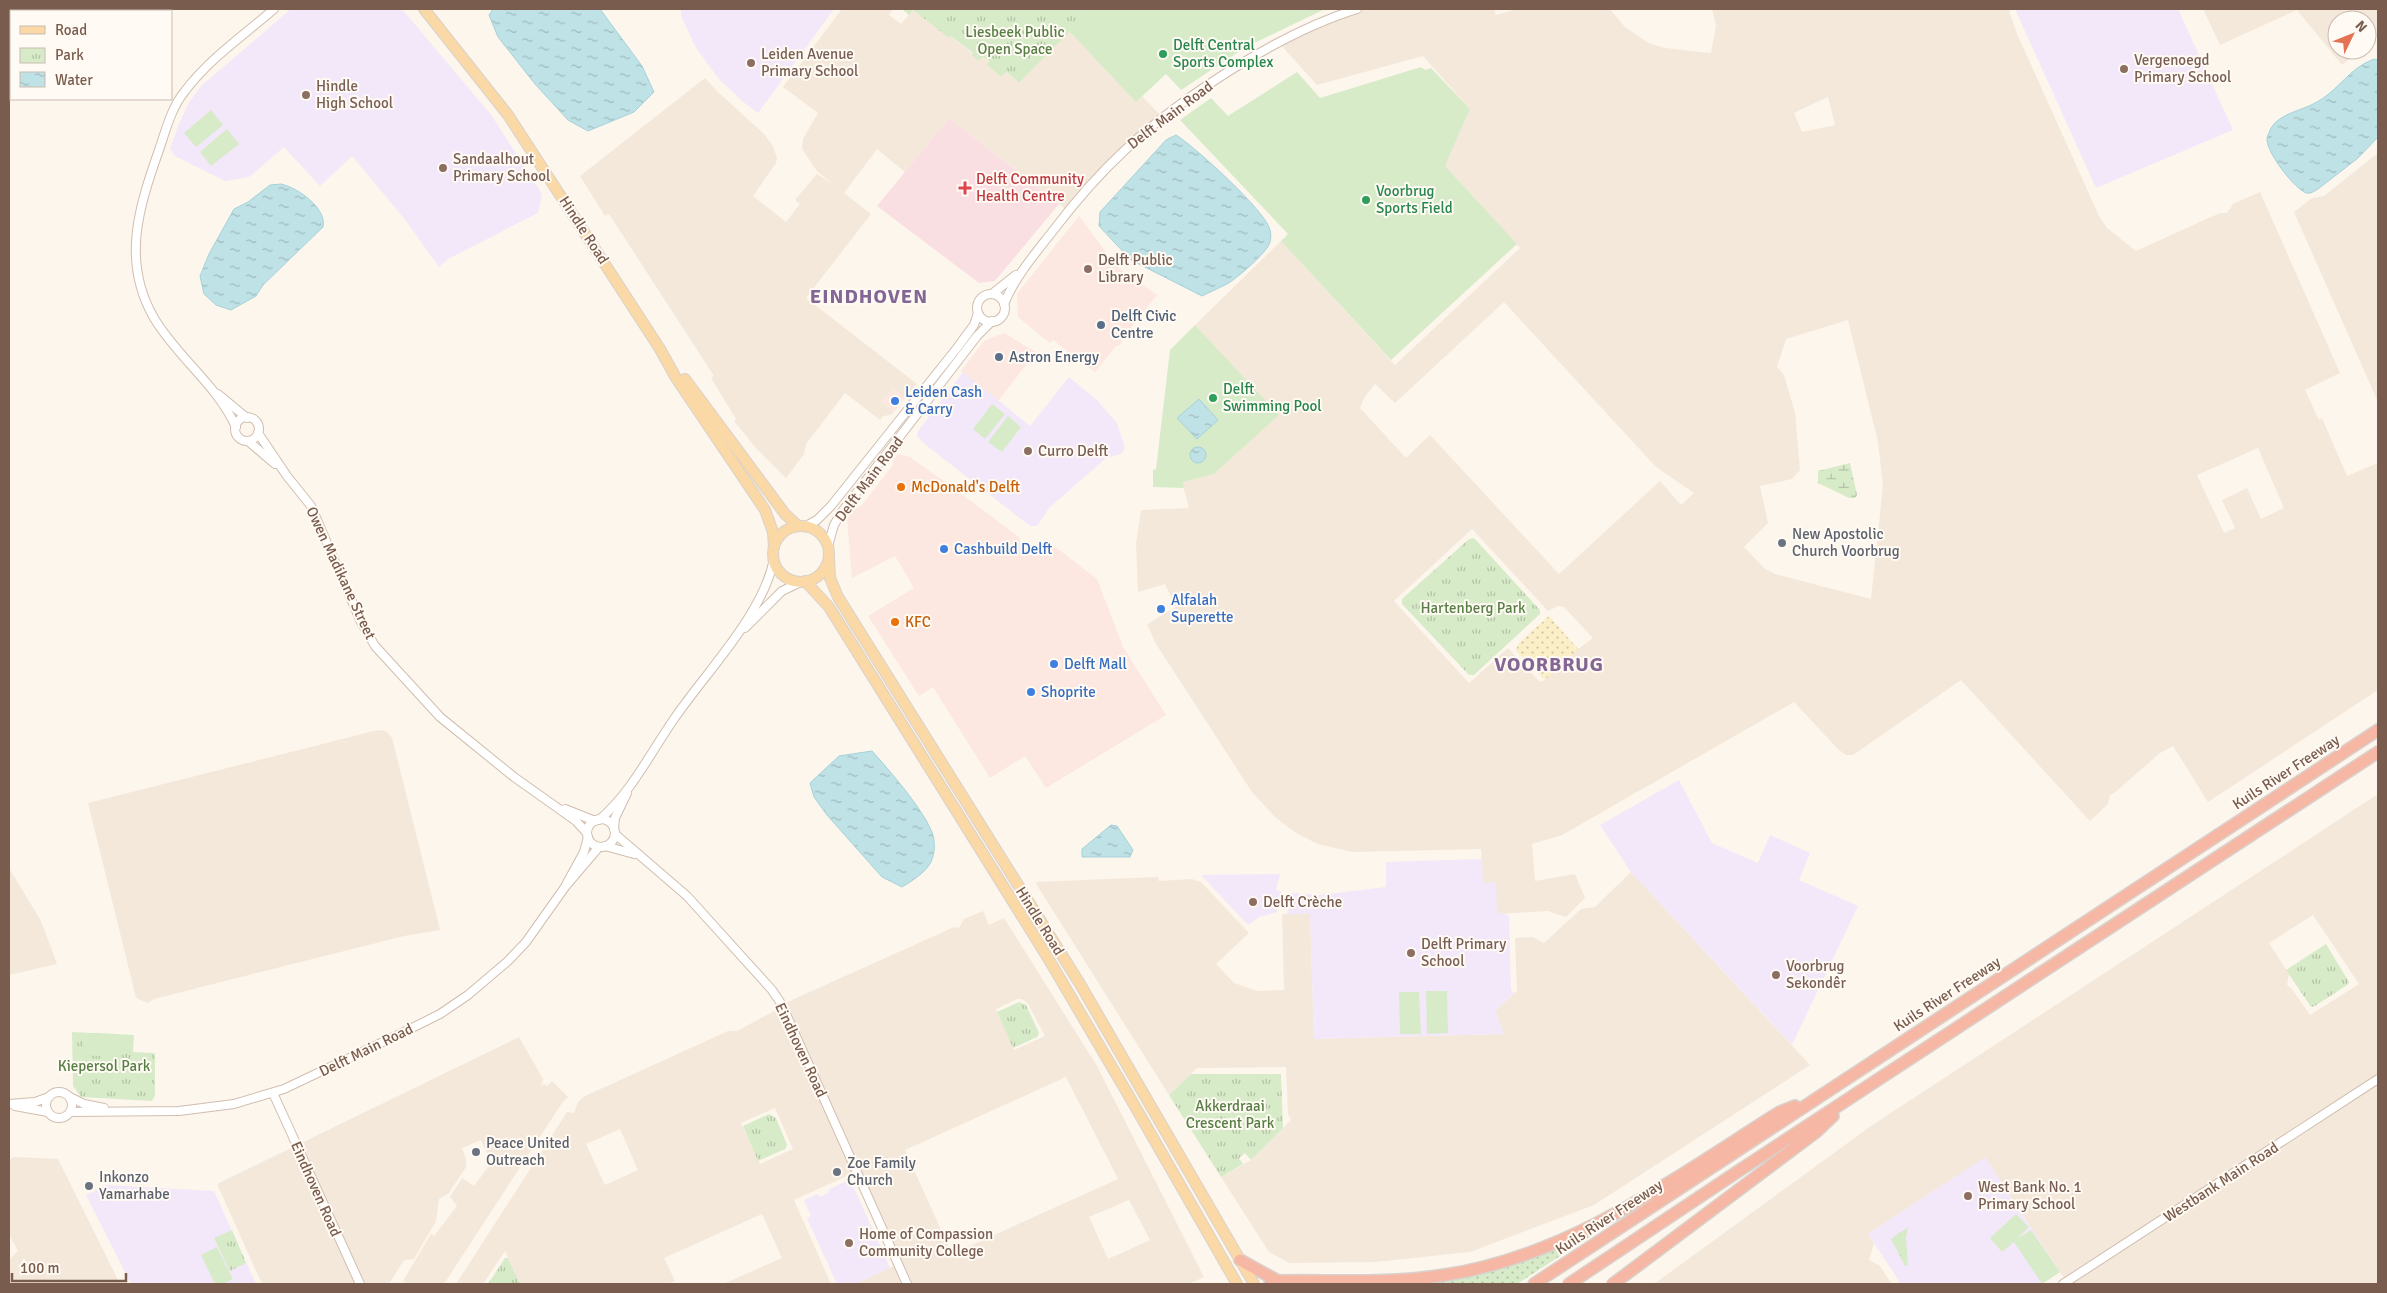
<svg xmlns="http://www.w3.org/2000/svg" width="2387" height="1293" font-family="Signika,sans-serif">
	<defs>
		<pattern id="grass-dots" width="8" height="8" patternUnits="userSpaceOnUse" patternTransform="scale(1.25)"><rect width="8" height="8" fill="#d7ebc9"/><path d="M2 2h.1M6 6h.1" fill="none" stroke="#b3c2a5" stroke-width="1.8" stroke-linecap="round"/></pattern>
		<pattern id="wetland-marsh" width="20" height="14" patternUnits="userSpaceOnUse" patternTransform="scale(1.25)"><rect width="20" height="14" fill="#d7ebc9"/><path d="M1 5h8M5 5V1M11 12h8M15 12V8" fill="none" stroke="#b3c2a5"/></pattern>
		<pattern id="sand-dots" width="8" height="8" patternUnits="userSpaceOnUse" patternTransform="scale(1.25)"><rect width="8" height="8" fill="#fbefc7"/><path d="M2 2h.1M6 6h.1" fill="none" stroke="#d0c5a4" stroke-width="1.8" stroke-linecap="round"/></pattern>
		<pattern id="park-tufts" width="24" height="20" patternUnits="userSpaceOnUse" patternTransform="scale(1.25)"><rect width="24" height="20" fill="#d7ebc9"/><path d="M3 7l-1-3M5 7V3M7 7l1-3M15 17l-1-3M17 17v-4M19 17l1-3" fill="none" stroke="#b3c2a5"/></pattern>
		<pattern id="water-ripples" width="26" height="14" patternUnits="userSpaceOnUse" patternTransform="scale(1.25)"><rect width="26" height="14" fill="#bfe2e7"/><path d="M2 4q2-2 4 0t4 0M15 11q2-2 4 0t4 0" fill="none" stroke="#a0babd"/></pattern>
	</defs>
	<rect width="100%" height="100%" fill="#fdf6ec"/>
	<g fill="#f4e8da" fill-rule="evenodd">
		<polygon points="842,9 893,9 889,15 901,24 913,10 949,38 951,36 973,54 978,60 983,57 989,62 987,65 1001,77 1007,72 1019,83 1069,31 1136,101 1142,96 1162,117 1067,210 949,118 905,172 877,149 844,193 871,214 806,298 917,384 905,398 893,388 882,402 894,412 891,415 883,416 880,420 845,393 806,444 804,454 786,478 755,447 734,421 736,419 711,378 714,376 609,214 605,216 580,176 705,78 718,92 765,135 773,146 777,158 776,163 753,196 786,222 800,204 795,200 817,174 833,184 817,171 802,149 803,139 818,113 783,87"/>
		<path d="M1358,9H1494L1496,15L1516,9H1610L1625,27L1648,43L1665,48L1711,53L1716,26L1712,9H2015L2009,11L2018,36L2099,216L2107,228L2136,251L2220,213H2227L2233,204L2260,192L2340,373L2305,390L2319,420L2322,418L2347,476L2378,463V690L2208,802L2173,746L2160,753L2114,793L2110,795L2108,804L2090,821L1961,680L1853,755H1846L1839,750L1794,702L1576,827L1562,835L1532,844L1535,881L1575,874L1585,898L1566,917L1548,911L1497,914L1483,883L1481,849L1352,852L1318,844L1296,833L1276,818L1252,792L1156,644L1147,624L1176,607L1165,584L1138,592L1136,543L1141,510L1189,508L1182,482L1214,474L1278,415L1195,325L1281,241L1395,365L1520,248L1445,166L1470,109L1423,56L1317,85L1278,42ZM1828,97L1835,125L1802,132L1794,113ZM1504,302L1656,467L1694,493L1681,505L1660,481L1559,574L1430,435L1406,458L1360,408L1364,398L1375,384L1395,403ZM1848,320L1878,442L1883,486L1871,599L1775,574L1764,568L1744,547L1768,523L1760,486L1792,479L1800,470L1795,413L1784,375L1777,367L1786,339ZM2258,448L2284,508L2261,519L2247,488L2222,500L2235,528L2224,533L2197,475ZM1472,529L1548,611L1558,606L1564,607L1593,638L1565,659L1545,680L1540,682L1508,648L1469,683L1394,601Z"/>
		<polygon points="2203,9 2378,9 2378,36 2367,45 2367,20 2337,20 2337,50 2361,50 2342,65 2297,10 2220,45"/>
		<polygon points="2378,153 2378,402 2294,212 2312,198 2324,196"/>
		<polygon points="378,730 386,731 392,738 440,930 404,936 154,999 148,1003 136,998 88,803"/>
		<path d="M2378,794V1284H2062L2066,1281L1985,1158L1868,1234L1874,1243L1869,1260L1879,1265L1892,1284H1654L1871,1126ZM2313,915L2359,984L2310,1015L2292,989L2287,985L2289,974L2269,943Z"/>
		<polygon points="9,868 41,921 57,964 9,975"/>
		<polygon points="1631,872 1810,1065 1594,1205 1470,1252 1375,1262 1289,1263 1269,1252 1221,1177 1251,1160 1291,1120 1288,1114 1286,1067 1197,1068 1169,1095 1035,882 1158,877 1159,881 1192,879 1201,882 1249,933 1216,964 1234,983 1257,991 1284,990 1282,914 1310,914 1314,1039 1504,1034 1495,1011 1517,991 1515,938 1533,937 1544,943 1581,909 1595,907"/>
		<path d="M983,911L989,925L1004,918L1097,1066L1204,1277L1189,1284H855L898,1264L856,1172L794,1200L831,1284H723L782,1258L762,1214L664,1258L675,1281L668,1284H520L505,1251L483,1284H456L567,1112L574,1113L578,1102L585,1096L728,1031H737L782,1007L781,1005L954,927L959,928L964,919ZM1017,999H1022L1028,1004L1045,1036L1014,1050L996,1009ZM1066,1077L1118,1179L952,1254L905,1150ZM775,1108L793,1149L760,1164L741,1123ZM620,1129L638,1170L605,1185L586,1144ZM1129,1200L1150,1240L1108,1259L1089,1217Z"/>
		<polygon points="519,1037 543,1079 541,1086 544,1084 547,1086 552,1081 568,1097 562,1103 444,1284 407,1284 403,1281 431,1234 434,1236 457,1206 450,1197 462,1178 474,1186 494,1159 487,1153 481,1140 462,1148 466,1159 466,1167 448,1194 439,1199 436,1221 414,1259 404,1260 389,1284 262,1284 217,1184"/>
		<polygon points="14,1157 58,1159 120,1284 9,1284 9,1260 18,1251 9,1234 9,1160"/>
	</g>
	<g fill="#fce8e0">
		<polygon points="1079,216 1117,267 1157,295 1123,337 1121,344 1115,347 1095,372 1053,340 1050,343 1018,317 1017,294"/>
		<polygon points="1004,333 1036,352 998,401 961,371 984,341"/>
		<polygon points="893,388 905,398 894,412 881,402"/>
		<polygon points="898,454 910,457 959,492 1020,538 1020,546 1031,555 1034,552 1038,555 1049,542 1097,579 1123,647 1166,715 1046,788 1025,756 990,778 933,687 919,696 868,616 914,588 895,556 852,578 847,519 855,509 862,505 893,465 893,460"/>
	</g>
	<g fill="#f3e8fa">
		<polygon points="291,9 402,9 492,116 542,194 538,213 448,259 439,267 403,217 352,156 320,186 284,147 249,177 225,181 175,156 170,149 177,129 188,104 201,86"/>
		<polygon points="681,9 834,9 758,113 742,101 718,78 696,48 681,16"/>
		<polygon points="2015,9 2178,9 2233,130 2096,188"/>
		<polygon points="963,372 1030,426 1069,377 1097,400 1117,423 1125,448 1121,454 1106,458 1049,508 1037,526 1030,526 927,446 917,436 918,431"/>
		<polygon points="1679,780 1712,843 1758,863 1770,835 1810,853 1799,880 1858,906 1792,1045 1631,872 1600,825"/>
		<polygon points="1482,859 1483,883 1496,882 1497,913 1506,914 1509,917 1511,989 1514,993 1495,1011 1504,1034 1314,1039 1310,914 1287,914 1292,893 1319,895 1386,887 1386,862"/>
		<polygon points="1280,874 1276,890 1282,892 1277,912 1259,917 1250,924 1246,923 1201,875"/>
		<polygon points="1985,1157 2060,1272 2041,1284 1901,1284 1868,1234"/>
		<polygon points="846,1181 854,1188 890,1268 855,1284 837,1284 807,1218 811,1216 804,1200 817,1194 820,1197 828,1193 830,1189"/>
		<polygon points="107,1185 214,1191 256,1284 131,1284 86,1195"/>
	</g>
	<polygon fill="#fadfe2" points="949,118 1059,204 995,281 979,283 877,206"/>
	<path fill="url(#grass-dots)" d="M1592,1231L1594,1234L1517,1284H1416C1479,1277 1536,1259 1592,1231Z"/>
	<polygon fill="url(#wetland-marsh)" points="1850,463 1857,495 1855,498 1849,498 1818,483 1818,471"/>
	<polygon fill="url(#sand-dots)" points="1549,616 1578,649 1545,680 1516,651 1518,644"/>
	<g fill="url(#park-tufts)">
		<polygon points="902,9 1074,9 1082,19 1019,83 1007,72 1001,77 987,65 989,61 983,57 978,61 972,55 973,53 951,36 949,38 913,10 909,15"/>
		<polygon points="1474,538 1540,610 1540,614 1474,675 1469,675 1402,604 1402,599 1469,539"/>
		<polygon points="2326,944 2349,982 2347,985 2315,1006 2311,1007 2286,970"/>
		<polygon points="1019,1002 1026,1005 1039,1033 1037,1037 1013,1048 997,1012"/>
		<polygon points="72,1032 134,1035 133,1052 155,1053 155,1095 152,1101 81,1097 73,1086"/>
		<polygon points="1191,1074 1281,1074 1283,1128 1251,1160 1245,1153 1239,1158 1243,1164 1221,1177 1169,1095"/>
		<polygon points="769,1114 776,1118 787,1145 785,1149 758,1161 743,1126"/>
		<polygon points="1908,1227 1906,1238 1908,1265 1905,1266 1891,1239"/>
		<polygon points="232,1230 246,1263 230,1271 214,1238"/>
		<polygon points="505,1258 508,1258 520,1284 488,1284"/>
	</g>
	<g fill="#d7ebc9">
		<polygon points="1074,9 1325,9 1246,47 1181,90 1166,74 1136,102 1069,31 1081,19"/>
		<polygon points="1421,67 1425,70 1431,68 1470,109 1445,166 1517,244 1391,360 1281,241 1288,234 1180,120 1211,98 1228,116 1297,72 1320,98"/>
		<polygon points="211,110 223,125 196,147 184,133"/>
		<polygon points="227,129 239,144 211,166 200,152"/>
		<polygon points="1195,325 1279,415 1214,474 1183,482 1184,488 1153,487 1153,470 1156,469 1170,350"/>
		<polygon points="992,404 1005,414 985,439 973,429"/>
		<polygon points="1008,416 1021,427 1002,452 988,442"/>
		<polygon points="1426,991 1447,991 1448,1033 1427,1034"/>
		<polygon points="1399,992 1419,992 1421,1034 1400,1034"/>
		<polygon points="84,1033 118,1034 117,1057 83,1055"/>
		<polygon points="2016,1214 2029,1227 2017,1239 2031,1230 2060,1272 2042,1284 2014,1242 2002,1252 1990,1238"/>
		<polygon points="217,1247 233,1279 223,1284 215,1284 201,1255"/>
	</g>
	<g fill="url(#water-ripples)" stroke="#a5d2d9">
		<polygon points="493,9 600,9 642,66 654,92 634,112 588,131 568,120 535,84 498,37 489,15"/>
		<path d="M2374,59L2378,60V137L2358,158L2318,189C2313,192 2309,195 2304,192C2292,185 2267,153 2267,139C2267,136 2270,131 2271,128C2280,113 2302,111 2317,102C2340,89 2348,69 2374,59Z"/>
		<path d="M1176,135C1194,146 1266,211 1270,230C1271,233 1271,239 1270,242C1268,252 1236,279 1227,284C1219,288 1210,292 1202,296L1131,260L1099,226L1100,212L1166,140Z"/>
		<path d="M281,184C298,188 327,208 323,227L263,285L256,296L231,310L216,305L204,294L200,276L209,254L234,209L248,202L270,185Z"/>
		<polygon points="1199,399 1218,420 1197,439 1177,418"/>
		<circle cx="1198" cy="455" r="8"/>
		<path d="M872,751C889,770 925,811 933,835C935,844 935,853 931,862C926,872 912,881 902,887L882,877L827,815L814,797L810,783L839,756Z"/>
		<polygon points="1111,825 1117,826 1133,850 1130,857 1082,857 1082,849"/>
	</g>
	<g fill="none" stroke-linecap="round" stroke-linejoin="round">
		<g stroke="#d0beb0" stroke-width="10">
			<g id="minor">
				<polyline points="992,294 1016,275"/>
				<circle cx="991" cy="308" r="14"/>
				<path d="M1004,304C1015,277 1034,255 1052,232C1074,203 1098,175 1125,150C1184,95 1280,33 1357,9"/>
				<polyline points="218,394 247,418"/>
				<circle cx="247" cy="429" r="12"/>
				<path d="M236,427C217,385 177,357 154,318C121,261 139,207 159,150C166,130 171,108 185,91C209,59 244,35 274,9"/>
				<polyline points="258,433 287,476 311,506 361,622 375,646 440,717 514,777 576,821 587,833"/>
				<polyline points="248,441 275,464"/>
				<polyline points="806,526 817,520 831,506 957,348 974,325 978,313"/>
				<polyline points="828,546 834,525 841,513 977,336 992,321"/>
				<polyline points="745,628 782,591 801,582"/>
				<polyline points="565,809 595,821"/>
				<circle cx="601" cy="833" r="14"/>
				<path d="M599,820C631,793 651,752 674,719C706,672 763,615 774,559"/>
				<polyline points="614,829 615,818 627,793"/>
				<polyline points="615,834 687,896 772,990 782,1005 907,1284"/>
				<polyline points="605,846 634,854"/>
				<polyline points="566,885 584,852 588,837"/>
				<circle cx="59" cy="1105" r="13"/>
				<polyline points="273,1093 360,1284"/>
				<polyline points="70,1097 84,1104 104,1108"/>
				<polyline points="9,1104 35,1102 49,1097"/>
				<polyline points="15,1106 48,1112"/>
				<polyline points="70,1112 179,1111 234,1104 284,1089 406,1031 440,1014 468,995 508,961 526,942 565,887 599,847"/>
				<polyline points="2063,1284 2378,1079"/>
			</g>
		</g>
		<g stroke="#d9d1cd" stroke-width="12">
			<g id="major">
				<polyline points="424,9 508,115 660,349 676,378 765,510 773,532 774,547"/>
				<polyline points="685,379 785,514 798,526"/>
				<circle cx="801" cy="554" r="28"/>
				<polyline points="829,559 830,578 838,597 1080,984 1254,1284"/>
				<polyline points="805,581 829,607 1048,958 1129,1096 1237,1284"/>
			</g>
		</g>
		<g stroke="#d9d1cd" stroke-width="14">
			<g id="highway">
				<polyline points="1240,1260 1278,1281"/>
				<path d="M1270,1284L1278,1281C1334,1280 1389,1284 1445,1275C1570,1256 1675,1178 1780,1112L1795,1106"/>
				<polyline points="1534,1284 2378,730"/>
				<polyline points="1569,1284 1737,1172 2378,752"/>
				<polyline points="1613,1284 1816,1132 1833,1116"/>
			</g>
		</g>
		<use href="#minor" stroke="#fff" stroke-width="8"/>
		<use href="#major" stroke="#fad9a6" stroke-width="10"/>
		<use href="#highway" stroke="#f6b8a4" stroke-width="11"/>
	</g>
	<g fill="#2e9e5b" stroke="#fffaf3" stroke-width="2">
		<circle cx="1163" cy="54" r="5"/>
		<circle cx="1366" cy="200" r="5"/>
		<circle cx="1213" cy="398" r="5"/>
	</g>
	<g fill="#8d6e63" stroke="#fffaf3" stroke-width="2">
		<circle cx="751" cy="63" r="5"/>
		<circle cx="2124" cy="69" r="5"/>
		<circle cx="306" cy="95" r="5"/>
		<circle cx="443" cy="168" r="5"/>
		<circle cx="1088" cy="269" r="5"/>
		<circle cx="1028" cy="451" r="5"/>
		<circle cx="1253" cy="902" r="5"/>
		<circle cx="1411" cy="953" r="5"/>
		<circle cx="1776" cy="975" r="5"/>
		<circle cx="1968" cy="1196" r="5"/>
		<circle cx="849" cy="1243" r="5"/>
	</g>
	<path fill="#e0444e" stroke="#fffaf3" stroke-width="2" d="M962.5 180.5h5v5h5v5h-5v5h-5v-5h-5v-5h5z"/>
	<g fill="#5c6f8a" stroke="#fffaf3" stroke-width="2">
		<circle cx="1101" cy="325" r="5"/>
		<circle cx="999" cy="357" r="5"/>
	</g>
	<g fill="#3f7fe0" stroke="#fffaf3" stroke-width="2">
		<circle cx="895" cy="401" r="5"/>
		<circle cx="944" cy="549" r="5"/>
		<circle cx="1161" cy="609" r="5"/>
		<circle cx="1054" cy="664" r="5"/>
		<circle cx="1031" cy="692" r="5"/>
	</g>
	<g fill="#e8710a" stroke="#fffaf3" stroke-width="2">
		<circle cx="901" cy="487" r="5"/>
		<circle cx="895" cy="622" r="5"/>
	</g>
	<g fill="#6b7280" stroke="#fffaf3" stroke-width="2">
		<circle cx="1782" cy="543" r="5"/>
		<circle cx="476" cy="1152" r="5"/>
		<circle cx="837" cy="1172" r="5"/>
		<circle cx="89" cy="1186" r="5"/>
	</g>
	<g text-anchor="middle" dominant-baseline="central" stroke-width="4" stroke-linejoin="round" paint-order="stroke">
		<g font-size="15" fill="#567e45" stroke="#fffaf3">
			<text x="1015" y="32">Liesbeek Public<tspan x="1015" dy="17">Open Space</tspan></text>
			<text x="1473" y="608">Hartenberg Park</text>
			<text x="104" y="1066">Kiepersol Park</text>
			<text x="1230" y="1106">Akkerdraai<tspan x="1230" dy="17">Crescent Park</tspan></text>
		</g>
		<g font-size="15" fill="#27864d" stroke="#fffaf3" text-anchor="start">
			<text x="1173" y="45">Delft Central<tspan x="1173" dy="17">Sports Complex</tspan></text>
			<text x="1376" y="191">Voorbrug<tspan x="1376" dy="17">Sports Field</tspan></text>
			<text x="1223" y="389">Delft<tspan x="1223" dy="17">Swimming Pool</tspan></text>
		</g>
		<g font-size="15" fill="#785e54" stroke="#fffaf3" text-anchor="start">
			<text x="761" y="54">Leiden Avenue<tspan x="761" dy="17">Primary School</tspan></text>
			<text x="2134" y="60">Vergenoegd<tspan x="2134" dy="17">Primary School</tspan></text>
			<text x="316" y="86">Hindle<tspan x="316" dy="17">High School</tspan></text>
			<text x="453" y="159">Sandaalhout<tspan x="453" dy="17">Primary School</tspan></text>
			<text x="1098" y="260">Delft Public<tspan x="1098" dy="17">Library</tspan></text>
			<text x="1038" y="451">Curro Delft</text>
			<text x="1263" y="902">Delft Crèche</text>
			<text x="1421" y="944">Delft Primary<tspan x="1421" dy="17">School</tspan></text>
			<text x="1786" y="966">Voorbrug<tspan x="1786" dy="17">Sekondêr</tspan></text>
			<text x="1978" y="1187">West Bank No. 1<tspan x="1978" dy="17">Primary School</tspan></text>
			<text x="859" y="1234">Home of Compassion<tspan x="859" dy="17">Community College</tspan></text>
		</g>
		<g font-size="15" fill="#795c4d" stroke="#fffaf3">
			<text transform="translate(1170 115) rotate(-37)">Delft Main Road</text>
			<text transform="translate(584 230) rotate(57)">Hindle Road</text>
			<text transform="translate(869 479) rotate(-53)">Delft Main Road</text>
			<text transform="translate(341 573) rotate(65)">Owen Madikane Street</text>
			<text transform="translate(2286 772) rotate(-33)">Kuils River Freeway</text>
			<text transform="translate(1040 921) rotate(58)">Hindle Road</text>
			<text transform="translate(1947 994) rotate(-33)">Kuils River Freeway</text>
			<text transform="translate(366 1050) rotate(-26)">Delft Main Road</text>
			<text transform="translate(801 1050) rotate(65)">Eindhoven Road</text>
			<text transform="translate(2221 1182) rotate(-33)">Westbank Main Road</text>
			<text transform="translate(316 1189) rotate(66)">Eindhoven Road</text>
			<text transform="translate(1609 1217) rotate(-33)">Kuils River Freeway</text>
		</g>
		<g font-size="15" fill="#be3a42" stroke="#fffaf3" text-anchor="start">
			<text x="976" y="179">Delft Community<tspan x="976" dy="17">Health Centre</tspan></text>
		</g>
		<g font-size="15" fill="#4e5e75" stroke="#fffaf3" text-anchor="start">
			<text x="1111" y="316">Delft Civic<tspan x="1111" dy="17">Centre</tspan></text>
			<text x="1009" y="357">Astron Energy</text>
		</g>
		<g font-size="15" fill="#366cbe" stroke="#fffaf3" text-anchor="start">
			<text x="905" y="392">Leiden Cash<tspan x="905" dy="17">&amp; Carry</tspan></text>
			<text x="954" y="549">Cashbuild Delft</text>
			<text x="1171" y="600">Alfalah<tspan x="1171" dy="17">Superette</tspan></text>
			<text x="1064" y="664">Delft Mall</text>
			<text x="1041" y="692">Shoprite</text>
		</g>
		<g font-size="15" fill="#c56008" stroke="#fffaf3" text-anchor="start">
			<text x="911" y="487">McDonald's Delft</text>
			<text x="905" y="622">KFC</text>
		</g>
		<g font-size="15" fill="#5b616d" stroke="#fffaf3" text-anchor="start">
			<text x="1792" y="534">New Apostolic<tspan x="1792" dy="17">Church Voorbrug</tspan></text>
			<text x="486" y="1143">Peace United<tspan x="486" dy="17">Outreach</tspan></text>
			<text x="847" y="1163">Zoe Family<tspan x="847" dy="17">Church</tspan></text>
			<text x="99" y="1177">Inkonzo<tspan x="99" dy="17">Yamarhabe</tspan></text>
		</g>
		<g font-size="20" font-weight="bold" letter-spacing="1" fill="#846694" stroke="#fffaf3">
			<text x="869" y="296">EINDHOVEN</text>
			<text x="1549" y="664">VOORBRUG</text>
		</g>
	</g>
	<rect width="2387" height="1293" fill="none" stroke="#795c4d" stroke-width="20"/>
	<rect x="10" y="10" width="162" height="90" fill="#fffaf3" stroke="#c9bbb1"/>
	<rect x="20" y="26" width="25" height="8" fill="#fad9a6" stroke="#c9bbb1"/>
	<text x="55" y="35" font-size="15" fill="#795c4d">Road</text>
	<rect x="20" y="48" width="25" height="15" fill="url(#park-tufts)" stroke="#c9bbb1"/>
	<text x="55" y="60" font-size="15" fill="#795c4d">Park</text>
	<rect x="20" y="72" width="25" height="15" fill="url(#water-ripples)" stroke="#c9bbb1"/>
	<text x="55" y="85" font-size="15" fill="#795c4d">Water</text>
	<g transform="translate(2352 35) rotate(47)"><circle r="24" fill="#fffaf3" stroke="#c9bbb1"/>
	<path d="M0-4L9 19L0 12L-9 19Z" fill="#e47253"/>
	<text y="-8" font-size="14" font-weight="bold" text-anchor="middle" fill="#795c4d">N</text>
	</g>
	<path d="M12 1273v8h114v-8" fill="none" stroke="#795c4d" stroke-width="2.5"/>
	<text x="20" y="1273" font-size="15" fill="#795c4d" stroke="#fffaf3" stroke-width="4" paint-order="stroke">100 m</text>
</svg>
